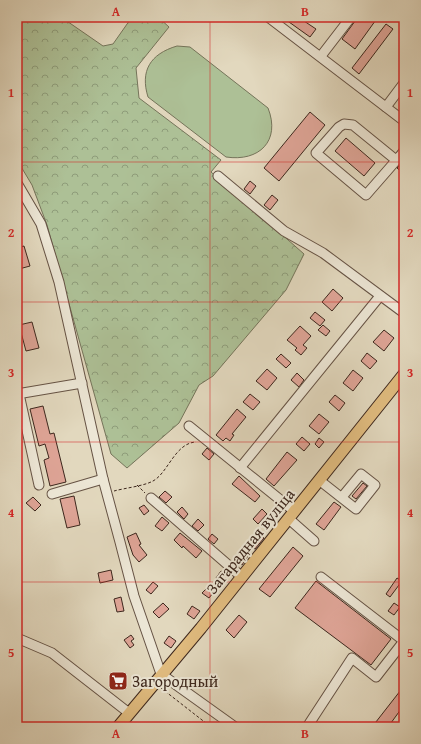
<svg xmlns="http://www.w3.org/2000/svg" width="421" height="744" font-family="'Gentium Book Plus',serif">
	<defs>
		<pattern id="forest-crowns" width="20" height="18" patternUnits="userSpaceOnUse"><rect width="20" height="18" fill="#adc096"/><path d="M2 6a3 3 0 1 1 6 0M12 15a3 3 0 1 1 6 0" fill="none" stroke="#8e9c7a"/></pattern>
	</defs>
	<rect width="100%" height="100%" fill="#e2d8be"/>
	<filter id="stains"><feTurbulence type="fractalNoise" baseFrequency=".005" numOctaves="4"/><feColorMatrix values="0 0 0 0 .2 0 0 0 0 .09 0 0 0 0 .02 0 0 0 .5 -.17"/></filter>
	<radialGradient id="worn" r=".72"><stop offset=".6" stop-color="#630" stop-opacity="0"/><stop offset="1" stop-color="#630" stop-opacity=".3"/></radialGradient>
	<polygon fill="url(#forest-crowns)" stroke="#75745a" points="17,17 61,17 103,46 113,44 132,17 158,17 169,27 136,68 139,98 221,160 211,172 304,254 286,290 213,376 199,385 179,423 127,468 111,454 47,225 32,185 17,160"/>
	<path fill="#adc096" stroke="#75745a" d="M177,46L190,47L268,108C281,141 259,162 226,157L148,97C140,71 150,54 177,46Z"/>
	<g fill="#dea496" stroke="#3d271d">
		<polygon points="282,17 298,17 316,29 310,37"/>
		<polygon points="358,17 378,17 355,49 342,39"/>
		<polygon points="386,24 393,29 359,74 352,68"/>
		<polygon points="310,112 325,125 279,181 264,168"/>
		<polygon points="346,138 375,163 364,176 335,151"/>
		<polygon points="404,161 404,174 397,168"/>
		<polygon points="250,181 256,186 250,194 244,189"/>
		<polygon points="272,195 278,200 270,210 264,205"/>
		<polygon points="24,246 30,266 19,269 17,248"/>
		<polygon points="333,289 343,298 332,311 322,302"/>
		<polygon points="315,312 325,320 320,326 310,318"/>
		<polygon points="32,322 39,348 26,351 19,325"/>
		<polygon points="323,325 330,331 326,336 318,330"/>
		<polygon points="300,326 311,336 303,345 307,348 301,355 295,350 297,348 287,340"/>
		<polygon points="384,330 394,338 384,351 373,342"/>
		<polygon points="367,353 377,361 370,369 361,361"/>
		<polygon points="281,354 291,363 286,368 276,359"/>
		<polygon points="267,369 277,378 267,390 256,381"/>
		<polygon points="353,370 363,378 353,391 343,383"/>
		<polygon points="297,373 304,380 299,387 291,380"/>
		<polygon points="250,394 260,402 253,410 243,402"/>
		<polygon points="335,395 345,403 339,411 329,402"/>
		<polygon points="43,406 50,434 54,433 66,482 50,486 44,460 49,458 45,444 39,446 30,409"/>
		<polygon points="237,409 246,417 232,434 234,435 230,441 226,438 223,441 216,435"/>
		<polygon points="319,414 329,422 319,434 309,426"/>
		<polygon points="302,437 310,444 304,451 296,444"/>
		<polygon points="319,438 324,442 319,448 315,444"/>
		<polygon points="207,448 214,454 209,460 202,454"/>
		<polygon points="287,452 297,460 274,486 266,479"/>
		<polygon points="239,476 260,496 255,502 232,484"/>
		<polygon points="363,483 367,486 356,499 352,496"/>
		<polygon points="165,491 172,497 166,503 159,497"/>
		<polygon points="74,496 80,525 67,528 60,499"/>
		<polygon points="33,497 41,505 35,511 26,503"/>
		<polygon points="334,502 341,507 324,530 316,524"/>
		<polygon points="144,505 149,511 144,515 139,508"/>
		<polygon points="182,507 188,514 184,519 177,512"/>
		<polygon points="262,509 267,514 258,524 253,519"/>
		<polygon points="162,517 169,523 162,531 155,526"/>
		<polygon points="198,519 204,525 198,531 192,526"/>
		<polygon points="136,533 141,544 139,545 147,555 139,562 133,555 127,537"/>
		<polygon points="180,533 202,551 196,558 183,546 182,548 174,540"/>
		<polygon points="212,534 218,539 214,544 208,539"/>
		<polygon points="259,534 264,538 255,549 253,548 242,565 235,560 251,538 254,541"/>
		<polygon points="293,547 303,556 270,597 259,589"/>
		<polygon points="111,570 113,580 100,583 98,573"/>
		<polygon points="221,571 228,576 223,583 216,578"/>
		<polygon points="397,578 402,581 390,597 386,594"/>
		<polygon points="316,581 391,639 371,665 295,608"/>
		<polygon points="153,582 158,586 151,594 146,590"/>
		<polygon points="207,588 213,593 209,598 202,593"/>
		<polygon points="121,597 124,611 117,612 114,599"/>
		<polygon points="163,603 169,609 159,618 153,612"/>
		<polygon points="394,603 400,607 394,615 388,611"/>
		<polygon points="192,606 200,611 194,619 187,614"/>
		<polygon points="239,615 247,622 234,638 226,630"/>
		<polygon points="131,635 134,639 131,641 134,645 130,648 124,640"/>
		<polygon points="169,636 176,641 171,648 164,643"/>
		<polygon points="118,674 125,680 118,688 111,681"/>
		<polygon points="404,686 404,705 388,727 372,727"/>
	</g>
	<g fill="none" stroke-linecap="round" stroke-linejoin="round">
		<g stroke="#665345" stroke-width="11">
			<g id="minor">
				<polyline points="268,17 404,121"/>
				<polyline points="321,56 351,17"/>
				<polyline points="386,107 404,83"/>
				<polyline points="396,160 353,125 344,124 339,127 316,153 366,195 400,156 404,151"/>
				<polyline points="218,176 284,231 323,253 404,313"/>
				<polyline points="17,183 41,224 59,282 103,479 120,542 134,596 161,674 235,727"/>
				<polyline points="17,394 82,383"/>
				<polyline points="19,394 39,485"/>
				<polyline points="189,426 294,511"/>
				<polyline points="240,468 380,296"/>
				<polyline points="319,480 356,509 375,485 361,474 342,497"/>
				<polyline points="52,494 103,479"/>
				<polyline points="151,498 242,577"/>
				<polyline points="289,519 314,541"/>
				<polyline points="17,638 52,653 129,713"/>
				<polyline points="307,727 352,658 376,677 404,641 321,577"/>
				<polyline points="403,727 404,725"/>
			</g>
		</g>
		<g stroke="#3d271d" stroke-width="13">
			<polyline id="major" points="118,727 201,628 404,374"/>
		</g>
		<g stroke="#3d271d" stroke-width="1" stroke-dasharray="3 2" stroke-linecap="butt">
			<polyline points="137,485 145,493"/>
			<path d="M114,491C125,488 144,486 153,481C168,473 175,443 196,442"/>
			<polyline points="161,688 211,727"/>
		</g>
		<use href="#minor" stroke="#ece6d5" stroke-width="9"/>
		<use href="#major" stroke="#e1bc7f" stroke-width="11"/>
	</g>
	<path fill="none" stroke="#d62828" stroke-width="1" stroke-opacity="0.55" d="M210,17V727M17,162H404M17,302H404M17,442H404M17,582H404"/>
	<defs>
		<g id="supermarket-square" transform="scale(1)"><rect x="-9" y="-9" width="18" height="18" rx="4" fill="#8f2418" stroke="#ece6d5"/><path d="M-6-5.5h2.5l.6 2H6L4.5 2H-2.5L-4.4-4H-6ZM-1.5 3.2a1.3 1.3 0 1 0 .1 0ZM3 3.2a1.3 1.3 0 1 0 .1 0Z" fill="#fff"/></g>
	</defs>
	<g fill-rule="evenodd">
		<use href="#supermarket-square" x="118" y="681"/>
	</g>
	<g text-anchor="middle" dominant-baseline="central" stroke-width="4" stroke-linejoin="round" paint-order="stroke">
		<g font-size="16" fill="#3d271d" stroke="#ece6d5">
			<text transform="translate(250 541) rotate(-51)">Загарадная вуліца</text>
		</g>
		<g font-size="16" fill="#3d271d" stroke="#ece6d5" text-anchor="start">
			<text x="132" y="681">Загородный</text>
		</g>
	</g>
	<rect width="421" height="744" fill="none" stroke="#e2d8be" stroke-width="44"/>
	<rect x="22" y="22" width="377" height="700" fill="none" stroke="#d62828" stroke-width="1.5"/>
	<g font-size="13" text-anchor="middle" font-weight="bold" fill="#d62828">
		<text x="116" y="16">A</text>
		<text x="305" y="16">B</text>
		<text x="11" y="97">1</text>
		<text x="410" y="97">1</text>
		<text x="11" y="237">2</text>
		<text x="410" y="237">2</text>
		<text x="11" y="377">3</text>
		<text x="410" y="377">3</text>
		<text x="11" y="517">4</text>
		<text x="410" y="517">4</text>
		<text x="11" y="657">5</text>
		<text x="410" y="657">5</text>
		<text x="116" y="738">A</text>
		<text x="305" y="738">B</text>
	</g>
	<rect width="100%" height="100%" filter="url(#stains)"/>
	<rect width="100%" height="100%" fill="url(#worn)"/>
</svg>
